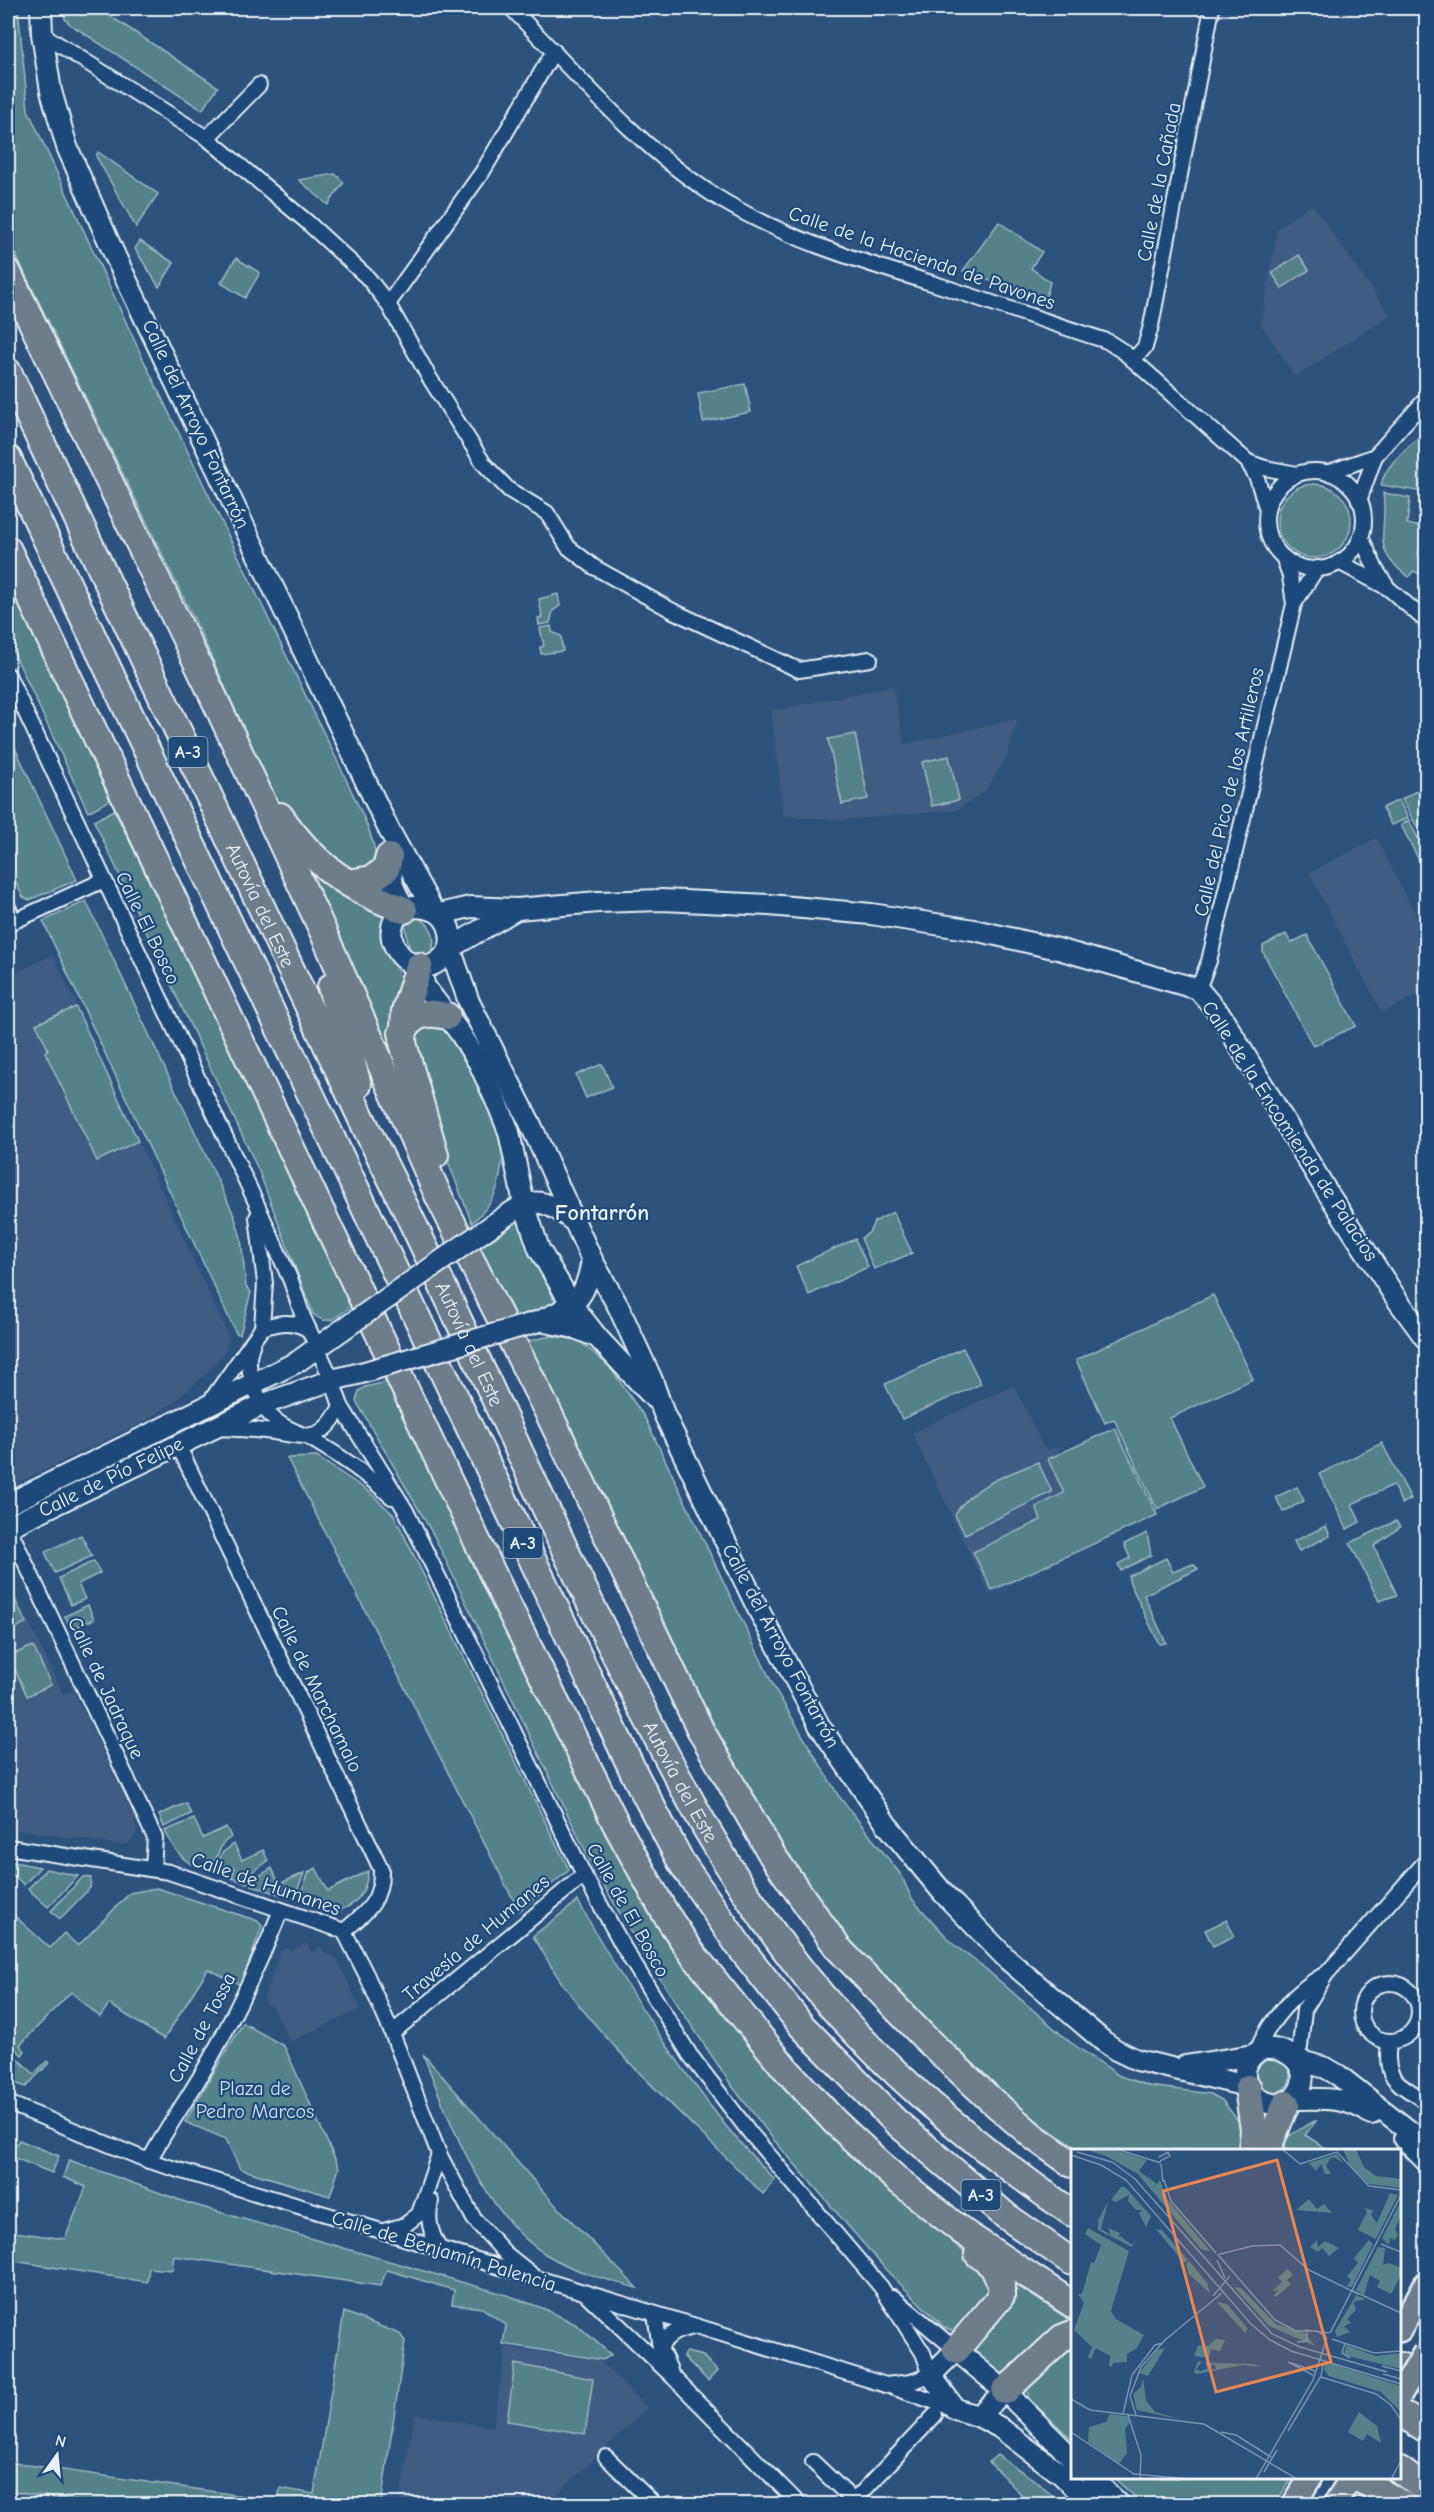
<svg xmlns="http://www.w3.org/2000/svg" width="1434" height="2512" font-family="'Comic Neue',sans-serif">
	<rect width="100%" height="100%" fill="#2e527e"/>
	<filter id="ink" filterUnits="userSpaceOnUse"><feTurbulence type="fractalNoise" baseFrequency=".0167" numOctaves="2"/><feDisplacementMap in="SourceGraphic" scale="12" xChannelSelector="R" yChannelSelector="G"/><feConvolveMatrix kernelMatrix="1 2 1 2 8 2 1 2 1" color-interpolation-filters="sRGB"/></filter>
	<g filter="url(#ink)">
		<g fill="#415c83">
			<polygon points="1312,204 1390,315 1295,377 1261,324 1278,228"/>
			<polygon points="893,686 904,744 1018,719 1007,757 985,791 957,810 843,820 784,816 771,711"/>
			<polygon points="1376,838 1426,935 1426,990 1382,1013 1309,873"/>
			<polygon points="53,955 229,1337 225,1352 204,1375 173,1403 138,1425 8,1487 8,976"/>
			<polygon points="1014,1385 1043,1447 1049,1450 1056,1447 1060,1453 1115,1428 1157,1515 989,1594 912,1433"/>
			<polygon points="8,1578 63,1694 73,1690 134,1817 137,1832 132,1840 126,1844 119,1845 8,1828"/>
			<polygon points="307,1943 311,1952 321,1947 324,1953 336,1957 360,2009 290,2042 273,2006 267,2004 264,1998 280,1951 287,1948 292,1950"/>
			<polygon points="506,2347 600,2361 647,2408 547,2504 399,2504 415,2414 493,2427"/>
		</g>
		<g fill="#55818a" stroke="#9eb9c1" stroke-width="1.5">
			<path d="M8,8H18L28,110L144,361L347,781C358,807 377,838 376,866L351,874L288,816L272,792L198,627L8,239Z"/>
			<polygon points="64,8 98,8 218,87 202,110 71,25 65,19"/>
			<polygon points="98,152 158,194 136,227 96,156"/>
			<polygon points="335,174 344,182 328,205 299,180"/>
			<polygon points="999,222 1042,252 1031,268 1050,282 1045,301 963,271"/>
			<polygon points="140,241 174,263 159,287 135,249"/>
			<polygon points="1299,255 1309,270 1282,288 1272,273"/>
			<polygon points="236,258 260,273 245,298 221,283"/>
			<polygon points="745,384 751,412 703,422 698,393"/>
			<path d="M1426,430V473L1423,492L1381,485C1385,464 1411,445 1426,430Z"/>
			<circle cx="1314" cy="521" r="37"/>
			<path d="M1383,493L1410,498L1407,524L1421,527L1418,556L1423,562L1420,574L1413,571L1409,577C1368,549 1389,532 1383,493Z"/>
			<polygon points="8,575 110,800 88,812 8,640"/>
			<polygon points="558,594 560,606 553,611 550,623 539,625 538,618 542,617 539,599"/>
			<polygon points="551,626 552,632 561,636 563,651 541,654 540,647 544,646 540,628"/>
			<polygon points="8,733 77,880 29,900 23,897 8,867"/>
			<polygon points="855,734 868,799 842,804 828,739"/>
			<polygon points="949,756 959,800 932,806 922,762"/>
			<polygon points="1426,785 1426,821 1417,827 1402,799"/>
			<polygon points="1399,800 1408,818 1391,825 1382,808"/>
			<path d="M114,810L185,952L352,1306C337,1316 329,1328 313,1314L258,1169L94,821Z"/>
			<polygon points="1409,820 1426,855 1426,874 1401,825"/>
			<polygon points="301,853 384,913 391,958 403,983 409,1087 387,1057"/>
			<polygon points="86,901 234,1215 241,1238 246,1287 251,1292 240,1335 236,1333 43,921"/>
			<path d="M413,917C434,920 441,946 425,961L410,954L405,925Z"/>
			<polygon points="1286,934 1291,943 1307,935 1356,1026 1313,1046 1263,952 1263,946"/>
			<polygon points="76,1007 138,1141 97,1161 45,1052 48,1049 36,1024"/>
			<path d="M442,1024C462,1048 502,1119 504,1151C505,1156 502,1163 501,1169C498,1195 491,1205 472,1223L409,1062L412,1027Z"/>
			<polygon points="602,1064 612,1087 586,1098 576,1075"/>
			<polygon points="893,1212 912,1253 874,1269 861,1238 869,1233 874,1222"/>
			<polygon points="518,1221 555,1302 541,1310 515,1317 480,1248"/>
			<polygon points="855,1239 868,1267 809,1295 796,1266"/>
			<polygon points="1213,1295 1253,1379 1170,1418 1203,1487 1157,1509 1114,1419 1105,1423 1076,1360"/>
			<polygon points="551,1336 578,1340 609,1366 645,1418 775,1689 838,1795 901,1875 912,1899 954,1945 981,1965 1070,2042 1120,2076 1149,2086 1211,2094 1222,2100 1239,2122 1242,2139 1241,2150 1080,2150 1046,2128 990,2085 862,1957 816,1901 736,1777 573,1440 528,1341"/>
			<polygon points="963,1348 981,1384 902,1419 885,1384"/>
			<polygon points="386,1382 516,1651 637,1886 906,2199 989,2275 989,2297 962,2328 953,2331 944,2327 887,2271 774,2140 732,2086 643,1953 593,1867 434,1536 356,1401 359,1391 365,1387"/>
			<polygon points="1115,1428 1157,1515 992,1590 973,1552 1041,1520 1036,1507 1064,1493 1048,1459"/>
			<polygon points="1382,1443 1411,1499 1402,1504 1393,1485 1352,1504 1360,1522 1347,1529 1319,1474"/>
			<polygon points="317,1457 368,1491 394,1515 569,1870 519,1911 287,1458"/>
			<path d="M1038,1462L1052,1492L965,1534L955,1515C971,1485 1008,1475 1038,1462Z"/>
			<polygon points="1297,1487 1304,1501 1283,1512 1276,1497"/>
			<polygon points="1396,1521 1400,1527 1374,1546 1397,1595 1379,1601 1350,1543"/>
			<polygon points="1326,1526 1330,1536 1299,1551 1294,1541"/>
			<polygon points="1147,1533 1151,1555 1121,1571 1118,1564 1130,1558 1124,1544"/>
			<polygon points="81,1535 92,1556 55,1573 45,1552"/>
			<polygon points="1166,1558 1173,1572 1193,1564 1198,1569 1144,1595 1166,1643 1159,1644 1129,1581 1129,1576"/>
			<polygon points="94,1561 100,1573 78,1584 85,1599 71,1605 59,1578"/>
			<polygon points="8,1585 26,1623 8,1632"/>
			<polygon points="88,1605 94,1619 72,1629 65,1616"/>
			<polygon points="33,1646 51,1685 27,1696 9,1656"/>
			<polygon points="186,1803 191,1814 164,1827 159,1815"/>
			<path d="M194,1819L203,1838L226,1827L231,1837L223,1843L214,1862L196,1856L193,1865C178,1857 173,1846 165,1831Z"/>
			<polygon points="234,1844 242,1860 263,1850 268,1861 254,1871 247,1883 232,1878 235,1869 218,1863 222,1853"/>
			<polygon points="8,1861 40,1867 24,1885 8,1870"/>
			<polygon points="272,1868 279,1884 304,1873 297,1891 284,1887 281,1895 252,1885 256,1878"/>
			<path d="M316,1868L328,1891L368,1871C366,1898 348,1916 319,1910L322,1900L301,1893L309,1872Z"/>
			<polygon points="46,1869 78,1876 48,1907 28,1889"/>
			<polygon points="83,1877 91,1878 90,1888 60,1919 51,1911"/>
			<polygon points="157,1888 258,1921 262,1926 241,1985 208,1969 164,2039 109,2004 100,2017 71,1992 20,2045 25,2051 22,2055 8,2041 8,1910 50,1948 64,1933 78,1946 130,1893"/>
			<path d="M578,1901C621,1980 671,2056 726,2126C741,2145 759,2163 775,2180L763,2194C695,2125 620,2062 562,1983C551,1968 543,1951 533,1936Z"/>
			<polygon points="1227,1920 1234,1936 1213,1946 1205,1930"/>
			<polygon points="243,2023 284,2046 339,2168 330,2196 240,2169 226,2139 185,2122"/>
			<path d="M423,2054L549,2198L637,2288C606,2280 575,2272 547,2255C485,2218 448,2118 423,2054Z"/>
			<circle cx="1273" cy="2076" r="17"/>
			<polygon points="18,2059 34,2074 47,2061 49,2063 26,2087 8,2081 8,2070"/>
			<path d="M1316,2121L1305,2135L1329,2150H1284L1288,2135C1299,2133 1305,2123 1316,2121Z"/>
			<polygon points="19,2140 59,2156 52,2173 10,2156 8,2160 8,2142 15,2146"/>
			<polygon points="69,2160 188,2203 510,2296 547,2310 577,2325 611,2355 603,2360 503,2344 506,2325 482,2308 452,2304 454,2290 387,2270 380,2286 174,2256 172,2270 149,2268 147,2282 8,2260 8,2231 65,2239 86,2187 63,2177"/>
			<polygon points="1019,2287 1070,2320 1002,2377 977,2355 974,2348"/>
			<polygon points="344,2312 400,2334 405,2341 381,2504 98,2504 8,2491 8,2462 278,2501 280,2488 314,2494"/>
			<polygon points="1072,2346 1072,2439 1029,2399 1027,2390 1032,2381"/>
			<polygon points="686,2352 703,2356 717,2371 708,2381 684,2357"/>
			<polygon points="515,2364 593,2379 585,2434 507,2421"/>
			<polygon points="997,2455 1033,2479 1062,2504 1031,2504 989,2462"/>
			<polygon points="1114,2478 1292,2478 1275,2504 1143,2504"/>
		</g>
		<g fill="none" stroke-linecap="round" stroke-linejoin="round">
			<g stroke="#e8f1f8" stroke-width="18">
				<g id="street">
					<path d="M511,8C575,72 637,146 715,196C784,239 860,261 938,285C994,303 1050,323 1107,341L1124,352L1248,462L1257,478L1267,510"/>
					<polyline points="42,34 207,138 306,221 368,278 388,304 429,377 484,464 509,490 547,513 568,547 594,567 673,611 799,670 870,659"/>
					<polyline points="207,138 259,85"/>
					<polyline points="388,304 483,171 554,51"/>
					<polyline points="1133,360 1145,347 1151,326 1212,8"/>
					<polyline points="1248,462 1265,468 1297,474"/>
					<circle cx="1315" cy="520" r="49"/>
					<polyline points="1327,473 1375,456"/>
					<polyline points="1359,501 1375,456 1426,399"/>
					<polyline points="1361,537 1376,570 1388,588 1426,621"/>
					<polyline points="1284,559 1290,576 1294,604"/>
					<polyline points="1339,562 1386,587"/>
					<polyline points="8,675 254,1198 291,1281 303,1317 332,1380 341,1406 406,1511 584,1875 624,1948 690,2055 751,2134 881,2287 923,2353 931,2375 911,2382 886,2385"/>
					<polyline points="8,907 14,921"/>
					<polyline points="8,924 104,880"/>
					<polyline points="1198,989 1209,961 1294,604 1317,568"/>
					<polyline points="257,1217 265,1283 262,1328"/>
					<path d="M253,1341C252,1347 249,1353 249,1359C248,1376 259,1402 270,1415C281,1428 299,1432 313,1440C342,1457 368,1475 392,1497"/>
					<path d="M209,1403L262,1328C280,1322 293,1320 309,1330"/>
					<path d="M217,1428C233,1429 249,1429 265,1431C304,1435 320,1447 341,1406"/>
					<path d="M178,1445L381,1869C382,1901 367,1912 344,1931"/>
					<polyline points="8,1526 155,1838 153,1868"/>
					<polyline points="8,1847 169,1872 344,1931 367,1976 392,2033 439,2154 474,2219 505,2253 530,2273"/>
					<circle cx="1390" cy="2012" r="29"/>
					<polyline points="392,2033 584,1875"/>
					<path d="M1389,2041C1384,2081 1396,2081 1426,2102"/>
					<path d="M1257,2051C1269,2020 1297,1989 1327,1973L1426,1861"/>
					<polyline points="1295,2057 1300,2047 1304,2010 1326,1974"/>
					<polyline points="8,2103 149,2161 696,2326 886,2385 955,2409"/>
					<path d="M149,2161C167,2127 190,2096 208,2063C236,2013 260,1962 281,1910"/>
					<path d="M431,2201C427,2220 430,2231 439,2248"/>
					<polyline points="384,2231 405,2225 419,2214 439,2154"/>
					<polyline points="587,2295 673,2377 799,2504"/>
					<polyline points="893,2297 956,2350"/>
					<polyline points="655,2314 660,2348 670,2370"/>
					<path d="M660,2348C668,2333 678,2330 694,2327"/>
					<polyline points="606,2457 654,2504"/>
					<polyline points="813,2462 854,2501 935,2415"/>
				</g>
			</g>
			<g stroke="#e8f1f8" stroke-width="24">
				<g id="secondary">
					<polyline points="41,8 42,34 51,91 67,147 116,258 388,828 433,910"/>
					<polyline points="389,854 393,886 404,910"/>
					<path d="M412,907C420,907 428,908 435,911C450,919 456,942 445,955C413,994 363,924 412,907Z"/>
					<polyline points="440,914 470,907 517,909 598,902 662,900 769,905 871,914 974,930 1058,949 1198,989 1222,1017 1324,1187 1396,1298 1426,1339"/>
					<polyline points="450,948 469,1002 529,1121 592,1260 618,1306 652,1380 664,1414 757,1607 819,1725 887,1825 944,1894 1008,1960 1103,2041 1116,2050 1137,2060 1247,2086"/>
					<polyline points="450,948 515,910"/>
					<polyline points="419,966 425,987 460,1033 479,1063 499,1107 509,1132 524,1204 539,1249 572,1305 597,1337 655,1399"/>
					<path d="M494,1224C528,1201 536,1192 572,1220"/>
					<path d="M540,1321C575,1304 585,1302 592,1260"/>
					<polyline points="540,1321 575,1328 597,1337"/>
					<polyline points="8,1504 297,1362 342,1330"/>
					<polyline points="8,1527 264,1404 332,1380 361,1373"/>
					<path d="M1264,2049C1300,2046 1318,2083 1286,2104C1241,2109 1232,2059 1264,2049Z"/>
					<polyline points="1297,2060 1326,2068 1338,2075 1426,2144"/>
					<polyline points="1185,2066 1253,2055"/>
					<path d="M1293,2099C1322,2099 1347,2096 1371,2114"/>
					<polyline points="1404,2139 1426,2161"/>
					<polyline points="978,2416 1005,2391"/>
					<polyline points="1072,2458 1005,2391 956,2350 931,2375 955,2409 978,2416 999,2427 1062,2475 1092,2504"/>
					<polyline points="1092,2478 1119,2504"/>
				</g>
			</g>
			<g stroke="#e8f1f8" stroke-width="27">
				<g id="primary">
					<polyline points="1400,2330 1426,2283"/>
					<polyline points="1294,2504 1310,2478"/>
					<polyline points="1335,2504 1351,2478"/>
				</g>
			</g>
			<g stroke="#e8f1f8" stroke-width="30">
				<g id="highway">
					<polyline points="8,273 206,681 321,927 438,1195 548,1412 701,1731 772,1855 838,1948 924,2037 991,2100 1034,2137 1072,2164"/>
					<path id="s1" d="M8,372L368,1132C453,1300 527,1474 610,1644C671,1768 733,1892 824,1998C896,2081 982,2151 1072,2213"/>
					<polyline points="8,459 636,1777 681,1862 742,1950 802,2026 895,2121 1006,2216 1072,2262"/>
					<polyline points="8,550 506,1602 618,1828 665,1913 692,1953 785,2068 834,2121 894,2177 963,2232 1072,2304"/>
					<path d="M280,816C313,864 349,889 404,910"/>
					<polyline points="348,883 372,879 386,869 389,857"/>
					<polyline points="419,966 405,1011 403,1043 435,1155"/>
					<polyline points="331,987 358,1085"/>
					<path d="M402,1033C413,1013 427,1011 447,1016"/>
					<polyline points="1248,2088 1254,2130 1252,2150"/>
					<polyline points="1269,2150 1271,2140 1286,2104"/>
					<polyline points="956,2350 1001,2296 1001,2284 993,2266 978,2254"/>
					<polyline points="1400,2366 1426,2383"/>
					<polyline points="1005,2391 1062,2338 1072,2334"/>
					<polyline points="1400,2413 1426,2429"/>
					<polyline points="1400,2470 1426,2490"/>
					<polyline points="1357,2478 1401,2504"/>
				</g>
			</g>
			<use href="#street" stroke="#1f4a7a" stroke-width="14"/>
			<use href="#secondary" stroke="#1f4a7a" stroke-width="20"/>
			<use href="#primary" stroke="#6c7d8b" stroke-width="22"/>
			<use href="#highway" stroke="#6c7d8b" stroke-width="26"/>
			<g stroke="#e8f1f8" stroke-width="24" stroke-linecap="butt">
				<g id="secondary-bridge">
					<polyline points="342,1330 494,1224"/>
					<polyline points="361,1373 540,1321"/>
				</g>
			</g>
			<g stroke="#e8f1f8" stroke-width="27" stroke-linecap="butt">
				<polyline id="primary-bridge" points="1400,2395 1425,2352"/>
			</g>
			<use href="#secondary-bridge" stroke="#1f4a7a" stroke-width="20"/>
			<use href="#primary-bridge" stroke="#6c7d8b" stroke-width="22"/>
		</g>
	</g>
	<g text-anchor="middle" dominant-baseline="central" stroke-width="4.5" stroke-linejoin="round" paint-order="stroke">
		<g fill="#1f4a7a" stroke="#acbfd2" stroke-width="1.5">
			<rect x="168.5" y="737" width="39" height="30" rx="4.5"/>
			<rect x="503.5" y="1528" width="39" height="30" rx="4.5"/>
			<rect x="961.5" y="2180" width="39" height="30" rx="4.5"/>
		</g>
		<g font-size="18" font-weight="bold" fill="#e8f1f8">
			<text x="188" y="752">A-3</text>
			<text x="523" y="1543">A-3</text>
			<text x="981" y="2195">A-3</text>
		</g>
		<g font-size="20" fill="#e8f1f8" stroke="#1f4a7a">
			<text transform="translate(1159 182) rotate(-79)">Calle de la Cañada</text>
			<text transform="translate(922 258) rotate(19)">Calle de la Hacienda de Pavones</text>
			<text transform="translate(196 424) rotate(65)">Calle del Arroyo Fontarrón</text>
			<text transform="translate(1229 792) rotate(-77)">Calle del Pico de los Artilleros</text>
			<text stroke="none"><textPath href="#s1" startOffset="590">Autovía del Este</textPath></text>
			<text transform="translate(148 928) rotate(64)">Calle El Bosco</text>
			<text transform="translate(1290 1131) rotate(57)">Calle de la Encomienda de Palacios</text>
			<text stroke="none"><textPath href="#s1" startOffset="1076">Autovía del Este</textPath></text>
			<text transform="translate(111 1477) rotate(-26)">Calle de Pío Felipe</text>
			<text transform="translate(781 1646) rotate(62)">Calle del Arroyo Fontarrón</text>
			<text transform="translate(106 1688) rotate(65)">Calle de Jadraque</text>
			<text transform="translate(317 1689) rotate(64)">Calle de Marchamalo</text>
			<text stroke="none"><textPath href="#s1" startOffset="1562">Autovía del Este</textPath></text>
			<text transform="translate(266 1884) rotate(19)">Calle de Humanes</text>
			<text transform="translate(628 1910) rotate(61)">Calle de El Bosco</text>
			<text transform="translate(476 1938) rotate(-40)">Travesía de Humanes</text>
			<text transform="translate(202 2028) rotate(-62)">Calle de Tossa</text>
			<text transform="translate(444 2251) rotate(17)">Calle de Benjamín Palencia</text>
		</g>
		<g font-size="20" fill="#d2e0e8" stroke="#1f4a7a">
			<text x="255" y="2088">Plaza de<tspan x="255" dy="23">Pedro Marcos</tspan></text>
		</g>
		<g font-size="22" font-weight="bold" fill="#e8f1f8" stroke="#1f4a7a">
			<text x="602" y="1213">Fontarrón</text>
		</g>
	</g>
	<g transform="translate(1071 2149)">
		<rect width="330" height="330" fill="#2e527e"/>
		<path d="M12,0H41L76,11L68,22L86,35L89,31L96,50L140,103L130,100L67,25L35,7ZM272,0H285L293,18L305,27L330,30V39L298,35L279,17ZM266,5L272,14L263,8L259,10L255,17L260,25H254L250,15L245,22L238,14ZM50,38H54L80,67L75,78L68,64L71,61H65L57,52L58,46L45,53L40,51ZM319,44L327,46L305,90L287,81L296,63L293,59L302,61L300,66L306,74ZM238,50L246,60L253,55L261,64L225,61ZM330,52V67L324,80L327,86L324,91L319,89L318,96L311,89ZM37,53L30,80L40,86L37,79L49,84L47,89L49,87L61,96L66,88L61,98L27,81V71ZM17,79L58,102L40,162L45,170L73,186L66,199L56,205V213L42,214L41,218L38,217L39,207L25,199L20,210L17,208L21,198L3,181L13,154L7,145H11L20,113L23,114L30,96L14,85ZM85,80L91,81L117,111L113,114ZM246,91L247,98L254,92L268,99L258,107L251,99L247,103L239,98ZM298,91L302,95L281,138H275L280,131L276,127L287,114L283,109ZM307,98L314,99L312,116L318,114L330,119V126L320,145L306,138L309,132L299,126L293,146L285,141ZM118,112L136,134L139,144L118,125L115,115ZM217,120L222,126L216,131L220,135L205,148L203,146L207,141L201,142L211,133L207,128ZM163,138L170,139L205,175L234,184L244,197L198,177ZM285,146L294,150L283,153L285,161L276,170L280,174L273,177L279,183L266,188L264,182ZM146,153L156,155L177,180L174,184ZM145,190L154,191L149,202L140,200L138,209L123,207L127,196L137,197ZM275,196L305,207L330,204V220L273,206ZM94,199L77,227L68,224L86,201ZM127,212L131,213L125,220L129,222L136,220L134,213L143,214L137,221L145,220L143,214L182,215L191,218L172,216L126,225L123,223ZM254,213L330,237V263L310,243L258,227L253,221ZM72,229L75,251L84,263L112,271L66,261L62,245L70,238ZM288,263L306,277L310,294L296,285L292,292L277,283ZM39,265L56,267L59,273L54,280L56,304L48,315L17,293L18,278L35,273Z" fill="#55818a"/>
		<path fill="none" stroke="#7892af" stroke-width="1.5" d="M45,0L90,14M211,0L229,15L266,3L298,37L330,41M6,3L41,13L64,30L201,185L229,198L316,223M0,6L30,16L55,31L180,175L199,191L220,202L330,235M88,8L97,3L99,7L89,12M90,15L92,33M93,31L100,52L145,104M310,95L330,103M146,106L181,97L209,96L238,121L287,145M148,107L204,171L225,182H246L256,188M146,111L154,129M280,141L330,164M142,147L159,127M234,181L258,184M259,184L330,46M261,190L303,204L330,202M226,193L236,192V183M274,194L271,204L279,209M311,217L330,222M312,225L330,230M242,226L217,213L244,222M250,228L305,245L320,256L330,271M0,250L19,261L133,275L226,330M52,265L61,226L84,196L92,194M57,266L70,306L69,330M65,266L59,247L70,218L94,191L151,144M217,282L250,227L252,215M0,283L63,325L119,330M150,283L165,286L200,308M193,323L206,301M185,330L242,231L256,189M320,330L330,312"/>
		<path fill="#e88753" fill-opacity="0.15" stroke="#e88753" stroke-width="3" d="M206,11L260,213L145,243L92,42Z"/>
		<rect width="330" height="330" fill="none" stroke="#e8f1f8" stroke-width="3"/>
	</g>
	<rect width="1434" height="2512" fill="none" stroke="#1f4a7a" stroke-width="30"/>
	<rect x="15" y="15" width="1404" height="2482" fill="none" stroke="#e8f1f8" stroke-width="2" filter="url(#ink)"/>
	<g transform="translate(57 2455) rotate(15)" stroke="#1f4a7a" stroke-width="4.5" paint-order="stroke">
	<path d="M0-4.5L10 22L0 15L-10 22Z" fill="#e8f1f8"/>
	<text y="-9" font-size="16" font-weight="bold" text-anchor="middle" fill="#e8f1f8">N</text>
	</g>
</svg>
